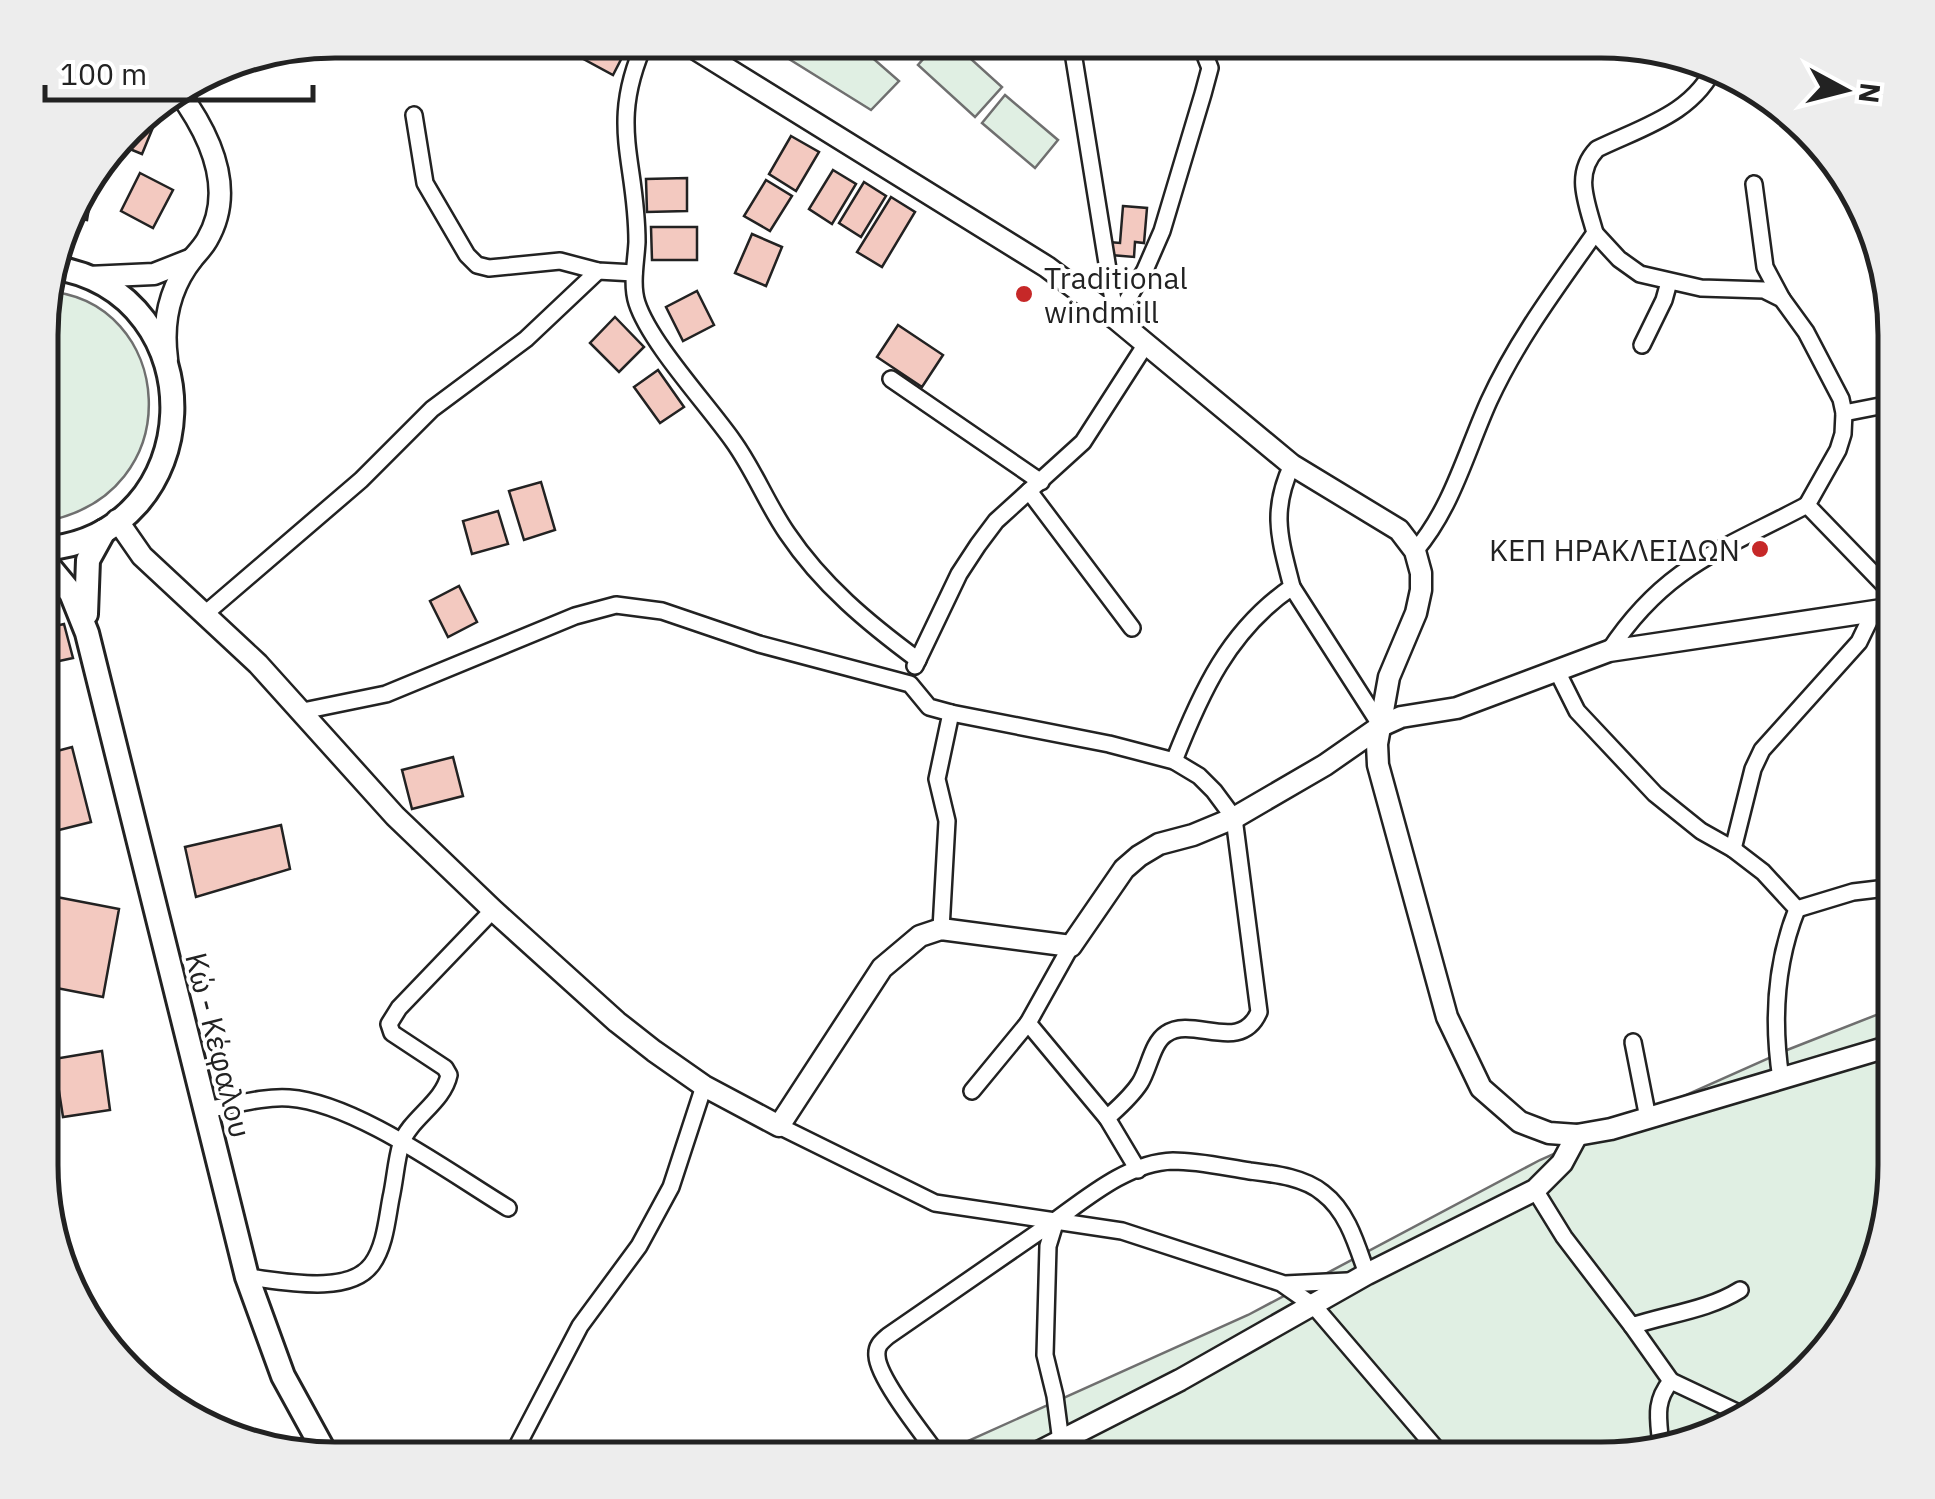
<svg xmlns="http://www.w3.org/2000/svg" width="1935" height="1499" font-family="'IBM Plex Sans',sans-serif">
	<rect width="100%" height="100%" fill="#fff"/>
	<g fill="#e0efe3" stroke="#6f6f6f" stroke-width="2.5">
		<polygon points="807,40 852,40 899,81 871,110 789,59"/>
		<polygon points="940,40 950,40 1002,87 975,117 918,65"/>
		<polygon points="1005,95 1058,140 1035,168 982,123"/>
		<path d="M44,291C175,298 193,496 42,522Z"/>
		<polygon points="1894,1008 1894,1185 1872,1278 1822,1359 1714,1436 1601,1459 928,1459 1248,1315 1540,1160 1787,1050"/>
	</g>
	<g fill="#f3c9c0" stroke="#222" stroke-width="2.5">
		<polygon points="570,40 631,40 613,75 565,49"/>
		<polygon points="154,105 161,108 142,154 115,143 141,113"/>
		<polygon points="791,136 819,152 796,191 769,174"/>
		<polygon points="833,170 856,184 832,224 809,209"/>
		<polygon points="140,173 173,190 153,228 121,211"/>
		<polygon points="687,178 687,211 647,212 646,179"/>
		<polygon points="766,180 792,196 770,231 744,216"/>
		<polygon points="84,182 93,184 87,220 69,217"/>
		<polygon points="864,182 886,196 861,237 839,223"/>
		<polygon points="891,197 915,212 882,267 857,252"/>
		<polygon points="1123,206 1147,208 1144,243 1135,242 1134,257 1111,255 1108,242 1120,243"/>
		<polygon points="651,227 697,227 697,260 652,260"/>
		<polygon points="752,234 782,247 766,286 735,273"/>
		<polygon points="697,291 714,325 683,341 666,307"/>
		<polygon points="615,317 644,347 619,372 590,343"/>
		<polygon points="898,325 943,355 922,387 877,357"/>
		<polygon points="658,370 684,407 660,423 634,387"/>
		<polygon points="541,482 555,530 524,540 509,491"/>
		<polygon points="498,511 508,544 472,554 463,521"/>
		<polygon points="459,586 477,622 448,637 430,601"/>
		<polygon points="64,624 73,658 50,663 42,629"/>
		<polygon points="72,747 91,822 55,831 42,779 42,755"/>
		<polygon points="453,757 463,796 412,809 402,770"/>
		<polygon points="281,825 290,869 196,897 185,847"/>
		<polygon points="41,894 119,909 103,997 41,985"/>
		<polygon points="102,1051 110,1110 63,1117 54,1059"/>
	</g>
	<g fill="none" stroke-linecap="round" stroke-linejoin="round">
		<g stroke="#222" stroke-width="20">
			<g id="minor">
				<path d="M646,40C607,125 637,159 637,242C636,262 631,284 637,303C650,343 707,404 733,441C754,470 767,504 787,533C822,585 868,623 918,660"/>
				<polyline points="1071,40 1116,319"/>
				<polyline points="414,115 425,183 467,255 477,265 489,268 560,261 598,271 634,273"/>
				<polyline points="1754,184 1765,267 1782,299"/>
				<polyline points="1595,233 1619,259 1640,274 1701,288 1764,290 1782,299 1806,332 1841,399 1844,413 1843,434 1838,450 1807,505 1895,596"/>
				<polyline points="1116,319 1145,270 1162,231 1203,94 1210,68 1199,40"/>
				<polyline points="1642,345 1664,300 1669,282"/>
				<polyline points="891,379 1041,482"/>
				<polyline points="1844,413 1895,403"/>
				<polyline points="1029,491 1132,628"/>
				<path d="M1415,551C1452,508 1466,452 1489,401C1517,340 1557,287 1595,233C1587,203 1573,174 1597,149C1642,127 1694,114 1716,64"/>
				<polyline points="1292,587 1381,726"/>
				<polyline points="206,613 361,480 432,409 526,339 598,271"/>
				<path d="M1609,651C1665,566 1722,550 1807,505"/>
				<polyline points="915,666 959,574 978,545 996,521 1083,442 1146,344"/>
				<polyline points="1556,669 1577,711 1655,794 1701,831 1733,849 1753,769 1762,750 1859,642 1873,613"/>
				<polyline points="303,711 386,694 575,616 616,605 662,611 759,644 910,684 929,707 951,713 937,779 947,821 941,929"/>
				<path d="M951,713L1109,744L1174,761L1199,776L1214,791L1234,818L1259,1012C1240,1055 1193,1015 1166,1034C1152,1043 1149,1069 1140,1083C1131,1097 1119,1107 1107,1118L1138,1170"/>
				<path d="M1174,761C1201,692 1229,630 1292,587C1280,539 1270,512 1292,465"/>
				<path d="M1733,849L1763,872L1797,909C1775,964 1772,1020 1781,1079"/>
				<polyline points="1797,909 1853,892 1895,887"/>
				<polyline points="1071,946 1028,1023 1107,1118"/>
				<polyline points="1633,1042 1648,1118"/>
				<polyline points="972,1091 1028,1023"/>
				<path d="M205,1110C231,1106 263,1096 289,1098C356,1103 450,1173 508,1208"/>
				<polyline points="779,1126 935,1203 1122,1231 1281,1283 1314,1306 1445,1459"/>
				<path d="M1535,1190L1564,1237L1632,1326C1668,1314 1708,1310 1740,1290"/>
				<path d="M1056,1220C1089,1196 1130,1162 1173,1161C1199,1161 1224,1167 1250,1171C1274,1174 1304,1177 1323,1193C1348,1212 1357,1246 1367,1274"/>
				<path d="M247,1277C282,1281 349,1296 372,1264C385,1246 387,1219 391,1198C395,1180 396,1161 401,1144C410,1118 443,1103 449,1075L445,1068L392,1033L389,1024L399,1008L493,910"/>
				<polyline points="1285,1284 1347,1281"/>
				<polyline points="1632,1326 1671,1381"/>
				<path d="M1661,1447C1659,1420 1653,1403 1671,1381L1743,1415"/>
				<polyline points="511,1458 580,1326 639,1246 671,1187 704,1086"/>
				<path d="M941,1459C926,1438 878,1379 877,1356C876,1346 881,1342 888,1336L1056,1220L1048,1246L1045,1355L1055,1396L1061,1442L1068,1459"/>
			</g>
		</g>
		<g stroke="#222" stroke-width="25">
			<g id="tertiary">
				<polyline points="681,40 1047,267 1116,319 1292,465 1399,530 1415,551 1421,573 1421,590 1416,613 1389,677 1377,744 1378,765 1447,1017 1481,1088 1520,1122 1549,1133 1577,1135 1611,1129 1894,1045"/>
				<polyline points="88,277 154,274 192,259"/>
				<path d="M167,359C162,322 169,288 193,258C198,252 203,247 207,240C237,189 209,133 178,91"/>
				<polyline points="117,520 142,556 258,664 395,816 493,910 617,1022 654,1051 704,1086 779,1126 882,968 920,936 941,929 1071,946 1124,869 1139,856 1159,844 1193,835 1234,818 1325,765 1381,726 1401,717 1457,708 1609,651 1895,608"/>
				<polyline points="1025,1459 1180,1380 1367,1274 1535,1190 1562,1163 1577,1135"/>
			</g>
		</g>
		<g stroke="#222" stroke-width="28">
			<g id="secondary">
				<path d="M42,549C209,537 219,293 52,267"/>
				<polyline points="42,558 71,593 87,633 247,1277 283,1376 328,1458"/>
				<polyline points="86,614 88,560 104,531"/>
			</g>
		</g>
		<use href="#minor" stroke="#fff" stroke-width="15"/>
		<use href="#tertiary" stroke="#fff" stroke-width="20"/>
		<use href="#secondary" stroke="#fff" stroke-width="22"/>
	</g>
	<g fill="#c62828" stroke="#fff" stroke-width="4">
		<circle cx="1024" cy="294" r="10"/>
		<circle cx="1760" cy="549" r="10"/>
	</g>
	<g text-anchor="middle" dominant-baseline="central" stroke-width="8" stroke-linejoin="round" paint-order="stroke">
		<g font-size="30" fill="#222" stroke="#fff" text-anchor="start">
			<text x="1044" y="277">Traditional<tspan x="1044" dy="34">windmill</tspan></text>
			<text x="1740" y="549" text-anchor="end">ΚΕΠ ΗΡΑΚΛΕΙΔΩΝ</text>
		</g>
		<g font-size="30" fill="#222" stroke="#fff">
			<text transform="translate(219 1045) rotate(76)">Κώ - Κέφαλου</text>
		</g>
	</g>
	<path d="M0 0H1935V1499H0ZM335 58H1601A277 277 0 0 1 1878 335V1165A277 277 0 0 1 1601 1442H335A277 277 0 0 1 58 1165V335A277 277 0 0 1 335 58Z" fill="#ededed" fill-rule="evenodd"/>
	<path fill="none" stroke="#222" stroke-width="5" d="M335 58H1601A277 277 0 0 1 1878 335V1165A277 277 0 0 1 1601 1442H335A277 277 0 0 1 58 1165V335A277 277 0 0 1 335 58Z"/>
	<g transform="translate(1845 90) rotate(97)" stroke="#ffffff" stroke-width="8" paint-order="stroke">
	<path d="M0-8L18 38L0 25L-18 38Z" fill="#222222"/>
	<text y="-15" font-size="28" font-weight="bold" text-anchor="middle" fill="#222222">N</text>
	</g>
	<path d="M45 85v15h268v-15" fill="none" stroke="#222222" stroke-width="5"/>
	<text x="60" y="85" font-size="30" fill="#222222" stroke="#ffffff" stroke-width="8" paint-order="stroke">100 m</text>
</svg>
